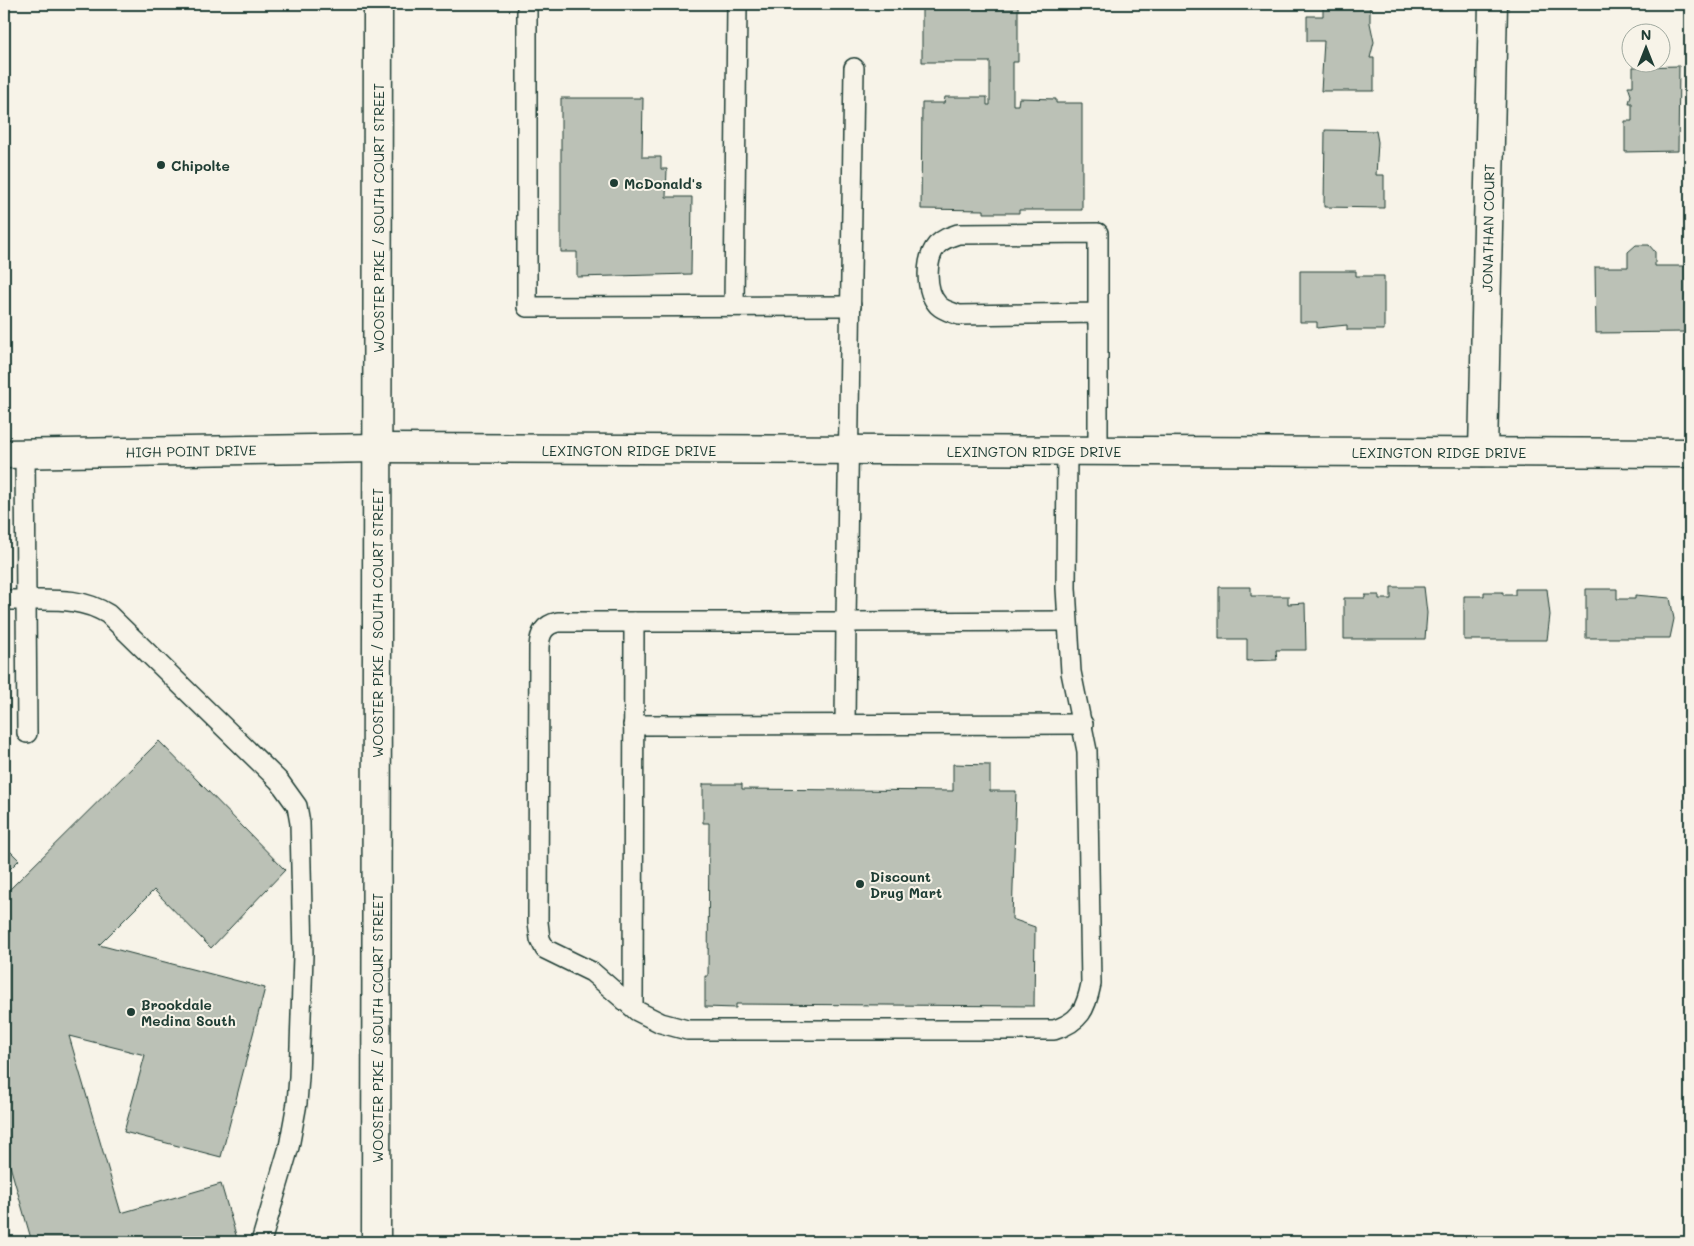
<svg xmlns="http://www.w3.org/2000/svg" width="1694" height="1246" font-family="Mali,sans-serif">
	<rect width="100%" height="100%" fill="#f7f3e8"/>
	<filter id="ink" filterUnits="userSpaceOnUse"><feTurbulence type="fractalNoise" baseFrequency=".02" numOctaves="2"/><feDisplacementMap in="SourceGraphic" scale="10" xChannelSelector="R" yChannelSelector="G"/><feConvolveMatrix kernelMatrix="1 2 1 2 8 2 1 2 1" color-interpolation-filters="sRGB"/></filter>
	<g filter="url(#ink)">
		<g fill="#bbc1b6" stroke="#1f3d34">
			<polygon points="922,4 1018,4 1018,62 1013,62 1013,105 1018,105 1019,98 1056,99 1056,103 1082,103 1082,210 1019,210 1019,213 984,213 984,210 921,209 922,103 944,103 945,97 987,97 987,105 990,105 990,62 922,62"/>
			<polygon points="1323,5 1370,5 1370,23 1374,42 1370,58 1374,58 1374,91 1321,91 1324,41 1307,41 1307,16 1323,16"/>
			<polygon points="1679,66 1678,151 1625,152 1625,121 1632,121 1632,103 1629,103 1631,95 1628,86 1633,86 1633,67"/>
			<polygon points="561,98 643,98 642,157 661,157 661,169 667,169 666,197 692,197 691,274 577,277 577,252 561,252"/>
			<polygon points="1325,130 1376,131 1378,142 1376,175 1384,175 1384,208 1324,207"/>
			<polygon points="1636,245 1649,245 1655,252 1655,266 1688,266 1688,326 1685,326 1685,332 1596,333 1595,267 1628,267 1628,252"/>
			<polygon points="1300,271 1356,271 1356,276 1384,276 1384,330 1347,330 1347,325 1317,328 1317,322 1300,322"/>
			<polygon points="1219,587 1251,587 1251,596 1288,596 1288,604 1305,603 1306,650 1276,650 1277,660 1247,661 1247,639 1219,639"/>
			<polygon points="1391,587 1424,587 1427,613 1425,639 1344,639 1344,598 1365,598 1365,595 1379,595 1379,599 1391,599"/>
			<polygon points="1515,589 1547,589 1550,615 1547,640 1464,640 1464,596 1484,596 1484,592 1503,592 1503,595 1515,595"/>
			<polygon points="1586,589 1617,589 1617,599 1635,599 1635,595 1670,598 1674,619 1670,638 1586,638"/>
			<polygon points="159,741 285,870 211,948 154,890 99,945 265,988 221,1157 124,1132 145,1055 69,1036 121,1213 221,1184 238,1242 32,1242 4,1145 4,895"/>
			<polygon points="953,764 990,765 990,791 1016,791 1012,919 1035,927 1034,1006 736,1004 736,1008 705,1007 705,976 708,976 709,823 703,823 703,784 742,784 742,789 953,791"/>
			<polygon points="4,845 19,860 4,875"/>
		</g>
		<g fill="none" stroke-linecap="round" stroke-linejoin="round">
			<g stroke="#1f3d34" stroke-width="22">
				<g id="lane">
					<polyline points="527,4 527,307 851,306"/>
					<path d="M854,68L846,622H558C544,625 540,633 539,647L538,922L540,939L545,949L592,972L637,1011L661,1023L687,1030H1054C1080,1022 1086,1009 1091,984L1087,751L1071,672L1066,588L1067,452"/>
					<polyline points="734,306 737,4"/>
					<path d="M1098,313L959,315C952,312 944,311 938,305C925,291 925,259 937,245C943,239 949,237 958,234L1098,233V452"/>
					<path d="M25,453L26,600C56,600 82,598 108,614L279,781L297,806L300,823L303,955L299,1077L297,1103L289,1147L261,1242"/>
					<polyline points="4,600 26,600 27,733"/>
					<polyline points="845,724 846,622 1067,621"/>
					<polyline points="633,725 1083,724"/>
					<polyline points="633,1007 634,622"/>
				</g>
			</g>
			<g stroke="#1f3d34" stroke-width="31">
				<g id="street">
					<polyline points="1483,452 1493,4"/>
					<polyline points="4,454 378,448 1690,453"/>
				</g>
			</g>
			<g stroke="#1f3d34" stroke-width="31">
				<polyline id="primary" points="376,1242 378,4"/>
			</g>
			<use href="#lane" stroke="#f7f3e8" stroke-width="19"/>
			<use href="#street" stroke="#f7f3e8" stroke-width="28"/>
			<use href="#primary" stroke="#f7f3e8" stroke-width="28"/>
		</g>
	</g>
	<g fill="#1f3d34" stroke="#f7f3e8" stroke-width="2">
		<circle cx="161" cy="165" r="5"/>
		<circle cx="614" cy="183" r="5"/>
		<circle cx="860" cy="884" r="5"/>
		<circle cx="131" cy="1012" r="5"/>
	</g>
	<g text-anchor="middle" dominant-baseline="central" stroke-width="4" stroke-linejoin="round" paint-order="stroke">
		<g font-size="14" font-weight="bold" fill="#1f3d34" stroke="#f7f3e8" text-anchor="start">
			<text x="171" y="165">Chipolte</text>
			<text x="624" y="183">McDonald's</text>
			<text x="870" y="876">Discount<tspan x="870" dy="16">Drug Mart</tspan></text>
			<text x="141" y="1004">Brookdale<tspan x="141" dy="16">Medina South</tspan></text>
		</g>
		<g font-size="14" fill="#1f3d34" stroke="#f7f3e8">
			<text transform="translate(378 218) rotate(-90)">WOOSTER PIKE / SOUTH COURT STREET</text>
			<text transform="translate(1488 228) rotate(-89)">JONATHAN COURT</text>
			<text x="629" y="450">LEXINGTON RIDGE DRIVE</text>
			<text transform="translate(191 451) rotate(-1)">HIGH POINT DRIVE</text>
			<text x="1034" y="451">LEXINGTON RIDGE DRIVE</text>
			<text x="1439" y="452">LEXINGTON RIDGE DRIVE</text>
			<text transform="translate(377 623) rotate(-90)">WOOSTER PIKE / SOUTH COURT STREET</text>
			<text transform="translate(377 1028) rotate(-90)">WOOSTER PIKE / SOUTH COURT STREET</text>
		</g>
	</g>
	<rect width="1694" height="1246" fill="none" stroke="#f7f3e8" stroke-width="20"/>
	<rect x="10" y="10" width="1674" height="1226" fill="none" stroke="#1f3d34" stroke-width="2" filter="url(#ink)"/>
	<g transform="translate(1646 48)"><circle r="24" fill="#f7f3e8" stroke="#a1aaa0"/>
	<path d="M0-4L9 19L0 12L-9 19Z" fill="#1f3d34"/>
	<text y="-8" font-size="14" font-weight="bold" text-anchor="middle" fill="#1f3d34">N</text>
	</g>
</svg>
